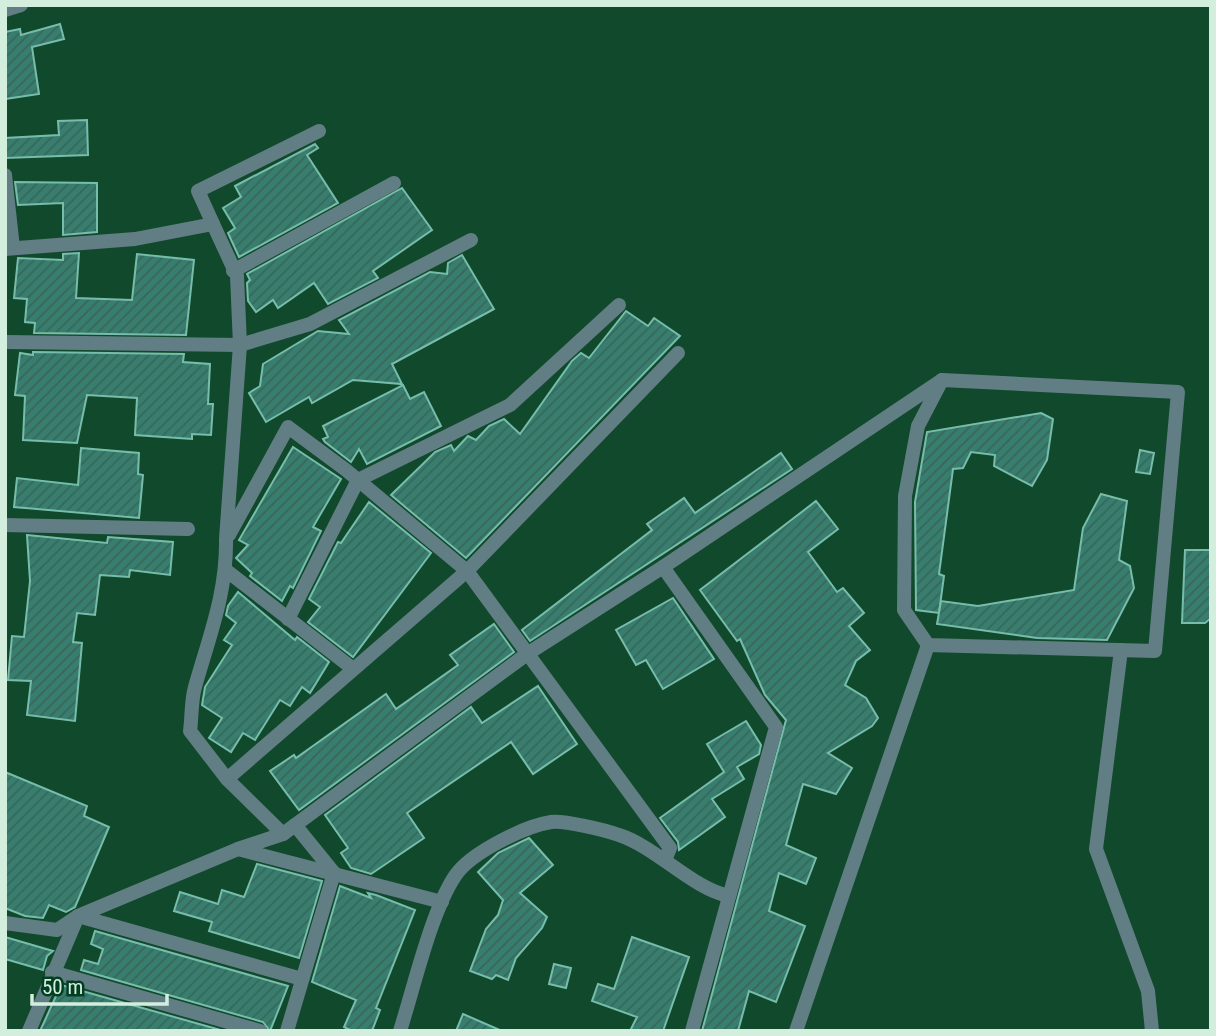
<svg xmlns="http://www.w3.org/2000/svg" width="1216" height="1036" font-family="'Roboto Condensed',sans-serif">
	<defs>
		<pattern id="building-hatch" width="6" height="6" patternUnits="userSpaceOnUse" patternTransform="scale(1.75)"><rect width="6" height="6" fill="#377e6e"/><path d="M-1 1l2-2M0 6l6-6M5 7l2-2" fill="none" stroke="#3b655a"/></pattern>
	</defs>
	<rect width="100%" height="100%" fill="#11492c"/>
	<g fill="url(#building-hatch)" stroke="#77bdab" stroke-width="2">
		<polygon points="60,24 64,39 32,47 39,94 5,99 5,32 20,29 21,35"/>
		<polygon points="87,120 88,155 5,158 5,138 59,135 58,121"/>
		<polygon points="315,144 318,148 307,155 338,203 239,257 228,233 235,228 223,208 241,197 235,186"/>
		<polygon points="15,182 97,183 97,232 63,235 63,203 18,205"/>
		<polygon points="402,188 432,230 373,271 378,278 328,304 314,283 278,308 273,300 256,312 248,301 247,283 250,280 247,274"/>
		<polygon points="79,253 76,298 132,300 137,254 194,260 186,335 34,333 35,323 25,322 27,299 14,298 18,258 63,260 63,254"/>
		<polygon points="462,255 494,309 392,364 402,384 353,380 312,403 309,397 266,422 249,393 260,386 263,364 318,331 349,334 339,320 430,272 447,274 448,263"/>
		<polygon points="626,311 648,326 654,318 680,336 466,558 391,495 435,452 451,445 454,451 468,436 476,440 489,426 504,419 520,434 572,361 581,353 589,358"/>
		<polygon points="33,352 184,354 183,362 210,364 208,404 213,404 211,435 192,434 192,439 135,435 137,398 87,395 77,443 23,440 25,396 15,395 20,353 33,355"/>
		<polygon points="403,385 410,399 424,392 441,426 367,464 359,449 351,462 325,442 323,439 328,437 323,426"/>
		<polygon points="1041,413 1053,419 1047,460 1032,486 994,466 995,455 971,452 963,468 953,469 939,574 944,576 939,613 916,610 915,502 927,432"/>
		<polygon points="293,447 341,479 313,527 321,531 293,588 290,586 282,601 250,576 252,573 236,558 248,545 239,540"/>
		<polygon points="81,448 139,453 138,474 143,475 139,518 14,507 17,478 78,485"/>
		<polygon points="1140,450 1154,453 1150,474 1136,472"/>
		<polygon points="781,453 792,469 530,641 522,630 652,530 647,524 684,498 695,513"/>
		<polygon points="1101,494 1127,501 1119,560 1130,566 1134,588 1107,640 1037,638 937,624 941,601 978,606 1074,590 1083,528"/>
		<polygon points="816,501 838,529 808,552 837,592 843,588 864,613 849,626 870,650 856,661 845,685 866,698 878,718 872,726 828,753 852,768 836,794 803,784 786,845 816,858 806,884 779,873 769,911 805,926 776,1002 749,991 738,1031 702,1031 786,720 765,695 740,639 737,641 700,590"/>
		<polygon points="369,502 431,553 353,657 308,622 320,607 309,599 338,542 341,543"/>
		<polygon points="27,535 107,543 108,537 173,542 170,575 130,570 129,577 100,575 95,615 77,613 73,642 82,643 75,721 27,715 31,681 8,680 12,636 24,637 30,581"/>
		<polygon points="1185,550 1211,550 1211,618 1205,623 1182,623"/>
		<polygon points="238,592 295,640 297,637 329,662 310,693 302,687 290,706 280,700 255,740 243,733 231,752 209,738 222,718 202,705 205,687 232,645 224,640 236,623 226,615 228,606"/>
		<polygon points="673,598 714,659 663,689 646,660 636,665 616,630"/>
		<polygon points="494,624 514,652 299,810 270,771 294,755 296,758 386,694 396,709 458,665 450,655"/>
		<polygon points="538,686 577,744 533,774 511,742 407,813 424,838 371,874 351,868 341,853 348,848 325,815 471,707 482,723"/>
		<polygon points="746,721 761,745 759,754 737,767 744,779 712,799 725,817 679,850 678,842 660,818 724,772 707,744"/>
		<polygon points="5,772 87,806 84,816 109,827 75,907 66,912 49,905 43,918 25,916 5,908"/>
		<polygon points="529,838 553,865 520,893 547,917 542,928 516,958 508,980 496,975 492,979 470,971 486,929 498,915 503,900 478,872 498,853"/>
		<polygon points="257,864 322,881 299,958 209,931 212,922 174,911 180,892 218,904 222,890 244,897"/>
		<polygon points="340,886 371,898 368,893 376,895 415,910 376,1008 380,1010 372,1031 352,1031 344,1027 356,1000 312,982"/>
		<polygon points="95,931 288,986 270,1031 263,1022 81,970 84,960 98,964 103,949 91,944"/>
		<polygon points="5,937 53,951 47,956 43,970 5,959"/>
		<polygon points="632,937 689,957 663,1031 630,1031 637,1017 592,1001 598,984 614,989"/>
		<polygon points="554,964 571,968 566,988 549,984"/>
		<polygon points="61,985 224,1031 40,1031"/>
		<polygon points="463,1014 502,1031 456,1031"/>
	</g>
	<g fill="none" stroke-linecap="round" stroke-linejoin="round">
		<g stroke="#627e85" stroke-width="14">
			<polyline points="5,10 21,5"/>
			<polyline points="5,175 13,248"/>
			<polyline points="213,224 198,191 319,131"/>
			<path d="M5,249L135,239L213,224L237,276L240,345L226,539C227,593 209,637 195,687C191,701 192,717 190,731L227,779L283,834"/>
			<polyline points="233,271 394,183"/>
			<polyline points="5,342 240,345 310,324 471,240"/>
			<polygon points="942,380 1178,392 1155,651 928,645 904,610 905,496 918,426"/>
			<polyline points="5,525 188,529"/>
			<polyline points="229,535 288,427 346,470 467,571 670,848 665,860"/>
			<polyline points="663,567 776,727 692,1031"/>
			<polyline points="227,571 352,668"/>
			<polyline points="288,619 358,480 510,405 619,305"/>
			<polyline points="1121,650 1096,849 1148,991 1152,1031"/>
			<polyline points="227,779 467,571 678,353"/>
			<polyline points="238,849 442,902"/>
			<polyline points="5,923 57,930 78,916 238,849 283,834 527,654 663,567 942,380"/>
			<polyline points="52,972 260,1031"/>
			<polyline points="29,1031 78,916 302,979"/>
			<polyline points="287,1031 334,873 295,825"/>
			<path d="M400,1031C414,987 431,912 455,876C470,853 525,826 551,822C563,820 605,830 619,835C656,847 693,889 729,896"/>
			<polyline points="796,1031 928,645"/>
		</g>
	</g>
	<rect width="1216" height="1036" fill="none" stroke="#d3eedc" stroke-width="14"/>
	<path d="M32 994v10h135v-10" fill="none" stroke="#d3eedc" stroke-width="3.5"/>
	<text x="42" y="994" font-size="21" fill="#d3eedc" stroke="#023e22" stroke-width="5" paint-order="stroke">50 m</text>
</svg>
